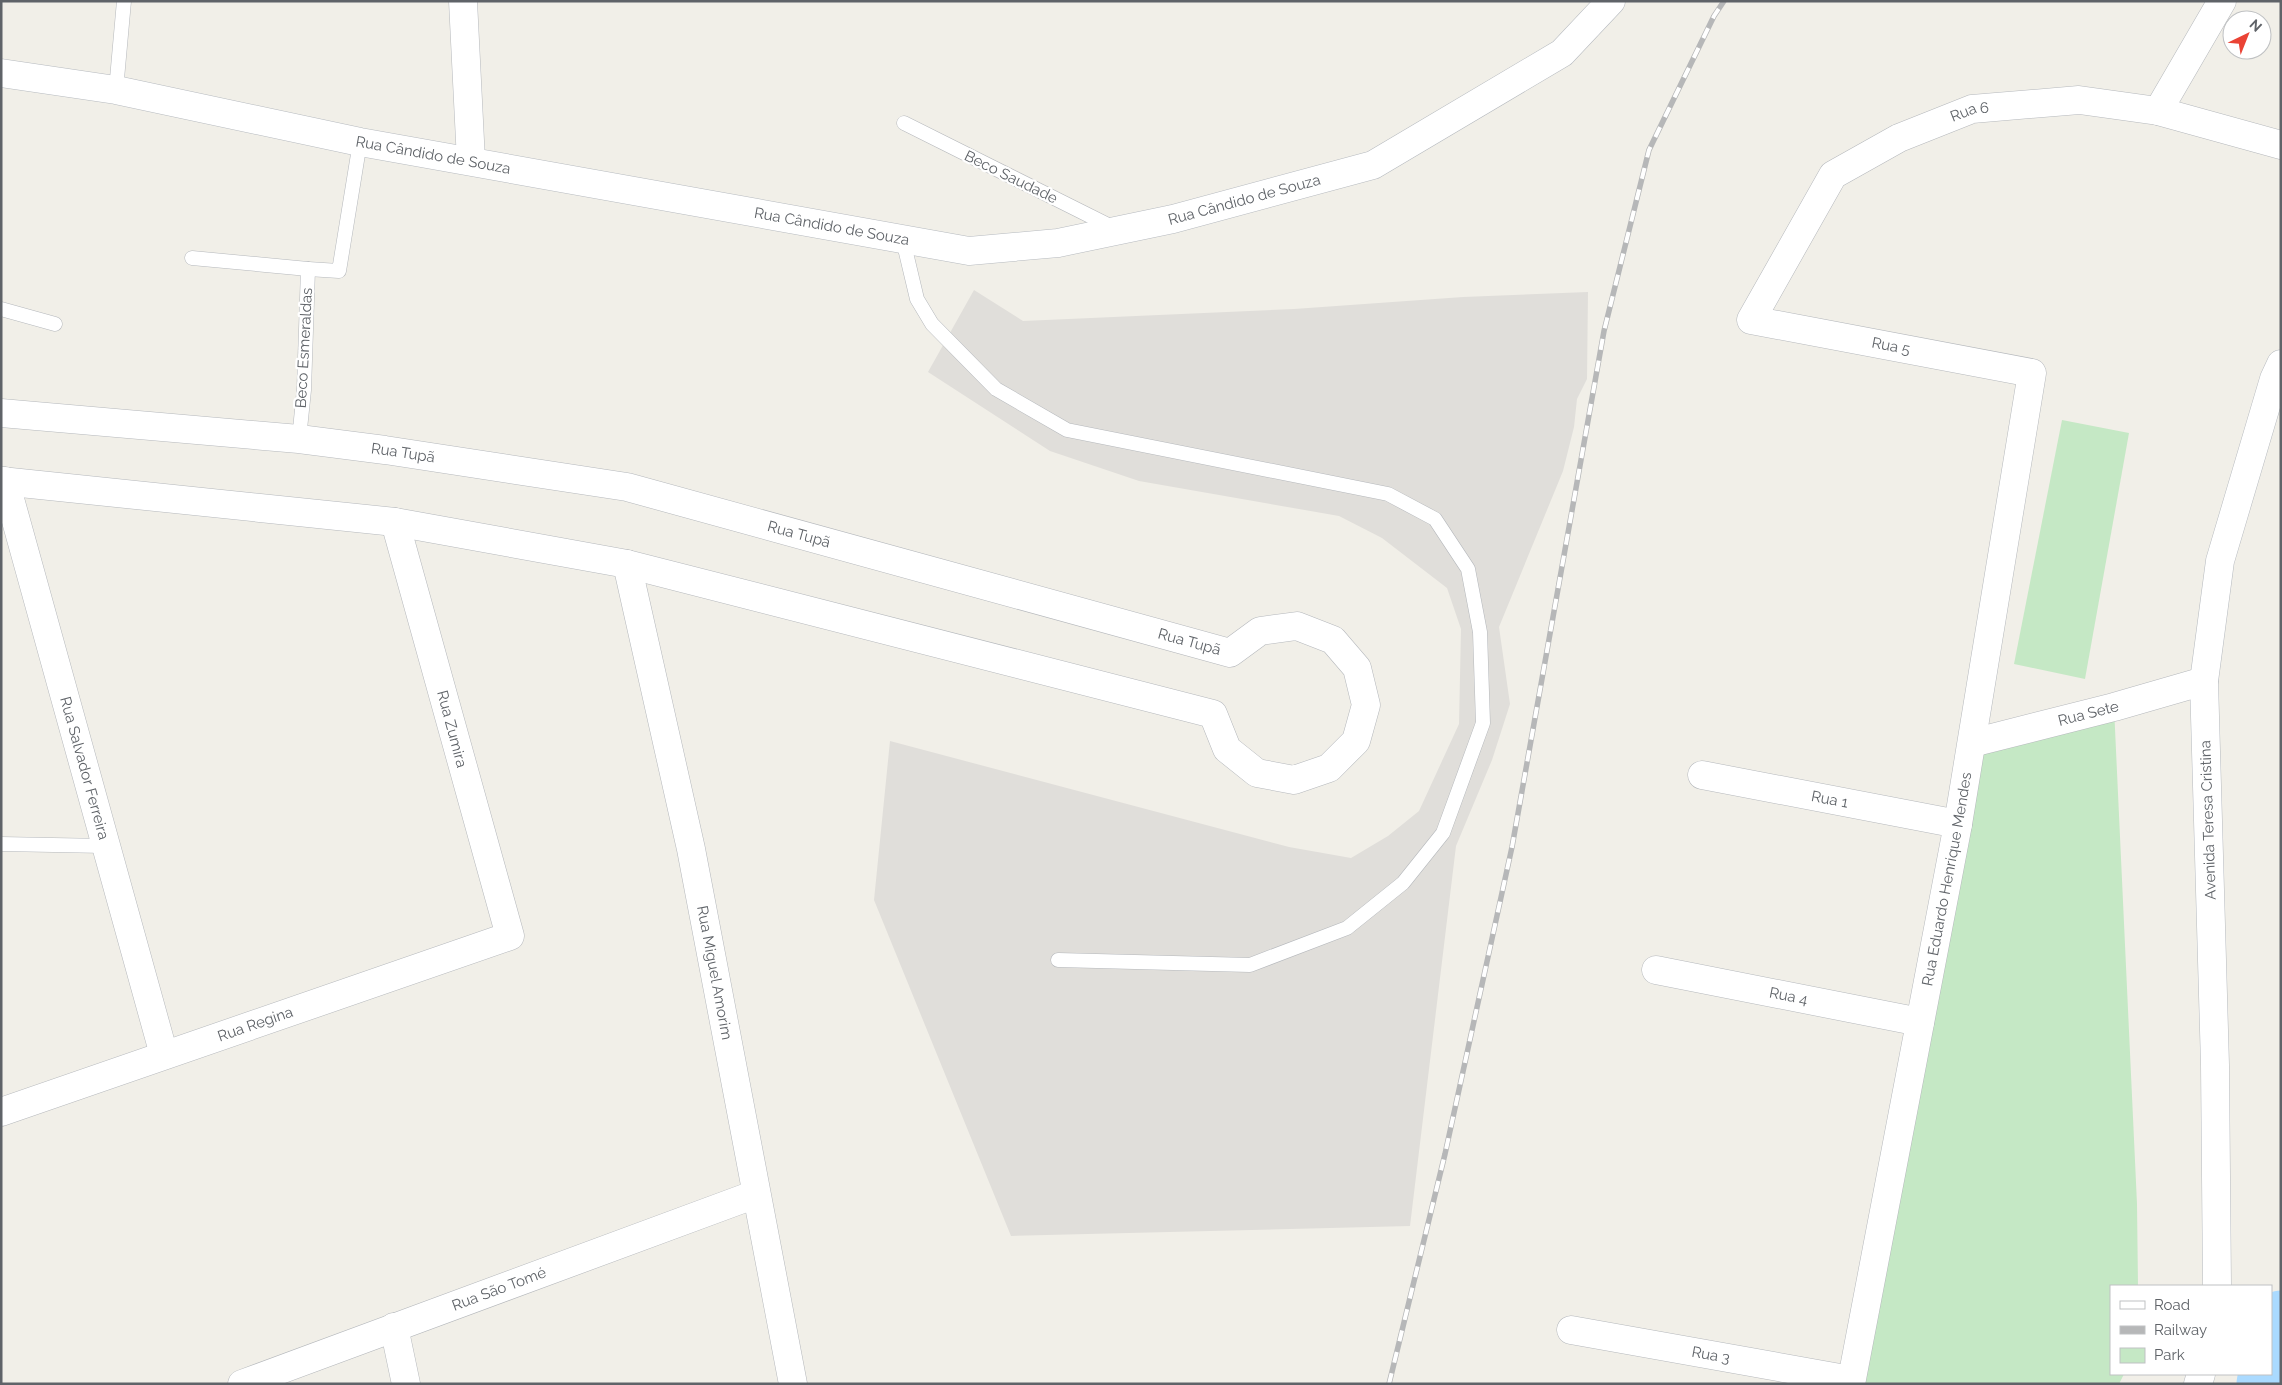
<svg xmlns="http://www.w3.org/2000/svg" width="2282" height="1385" font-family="Raleway,sans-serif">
	<rect width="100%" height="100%" fill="#f1efe8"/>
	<polygon fill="#e0deda" points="974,290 1023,321 1294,309 1463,297 1588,292 1587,379 1577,399 1574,427 1563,471 1499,627 1510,704 1492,760 1456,846 1410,1226 1011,1236 874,900 890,741 1289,847 1351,858 1388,836 1419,811 1459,724 1461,629 1447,588 1382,538 1339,516 1139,481 1050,451 928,372"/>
	<g fill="#c5e8c5">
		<polygon points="2062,420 2129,433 2085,679 2014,664"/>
		<polygon points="2114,707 2137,1204 2138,1286 2111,1286 2111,1374 2124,1374 2119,1384 1851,1384 1972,743"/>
	</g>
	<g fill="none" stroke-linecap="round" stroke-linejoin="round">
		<polyline stroke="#aadaff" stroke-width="65" points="2269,1384 2281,1323"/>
		<g stroke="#b5b8bc" stroke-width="15">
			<g id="lane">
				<polyline points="116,90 124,1"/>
				<polyline points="904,123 1116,229"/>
				<polyline points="903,240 917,299 932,324 996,389 1067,430 1388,494 1435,519 1468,569 1480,632 1483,723 1443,833 1403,883 1347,928 1250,965 1058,960"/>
				<polyline points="192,258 308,269"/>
				<polyline points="1,309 55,324"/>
				<polyline points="299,439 304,390 308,269 339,271 360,142"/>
				<polyline points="1,844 105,846"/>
			</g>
		</g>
		<g stroke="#b5b8bc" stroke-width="29">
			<g id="street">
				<polyline points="463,1 471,161"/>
				<polyline points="2158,111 2222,1"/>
				<path id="s1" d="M1,413L299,439L385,450L627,487L1230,653L1260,631L1297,626L1333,640L1357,668L1366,705L1356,741L1329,768L1294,780L1257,773L1227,749L1213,714L627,564L395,522L1,481"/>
				<path id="s2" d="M5,481L164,1055"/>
				<path id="s3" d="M627,564L691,849L793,1384"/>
				<path id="s4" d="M1972,743L2114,707L2204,681"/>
				<path id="s5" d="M1702,775L1958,824"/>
				<path id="s6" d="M1656,970L1920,1022"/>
				<path id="s7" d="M1,1112L510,936L395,522"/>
				<polyline points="394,1327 406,1384"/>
				<path id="s8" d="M1571,1330L1851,1380"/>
				<path id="s9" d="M242,1384L756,1194"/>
				<path id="s10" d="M1851,1384L1958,824L2032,373L1751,320L1833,175L1899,138L1972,109L2079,100L2158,111L2281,145"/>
			</g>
		</g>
		<g stroke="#b6babf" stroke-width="29">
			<g id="secondary">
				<path id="s11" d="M1,73L116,90L360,142L969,251L1058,243L1173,219L1373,165L1562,53L1611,1"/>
				<polyline points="2217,1286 2215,1065 2204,681 2220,561 2274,379 2281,364"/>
				<polyline points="2198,1384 2201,1374"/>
			</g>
		</g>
		<use href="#lane" stroke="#fff" stroke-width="14"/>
		<use href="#street" stroke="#fff" stroke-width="28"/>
		<use href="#secondary" stroke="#fff" stroke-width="28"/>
		<g stroke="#b6b7b8" stroke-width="5.5">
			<polyline id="rail" points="1389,1384 1445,1154 1512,847 1604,331 1649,150 1714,16 1724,1"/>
		</g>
		<use href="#rail" stroke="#fff" stroke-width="4" stroke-dasharray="11" stroke-linecap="butt"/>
	</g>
	<g text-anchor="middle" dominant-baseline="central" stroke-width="4.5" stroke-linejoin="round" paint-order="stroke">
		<g font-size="15" fill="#5f6368" stroke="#fff">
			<text stroke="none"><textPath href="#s10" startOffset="1631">Rua 6</textPath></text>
			<text stroke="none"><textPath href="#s11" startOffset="440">Rua Cândido de Souza</textPath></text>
			<text transform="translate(1011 177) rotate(26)">Beco Saudade</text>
			<text stroke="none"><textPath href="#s11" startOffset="1265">Rua Cândido de Souza</textPath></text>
			<text stroke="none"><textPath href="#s11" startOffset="845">Rua Cândido de Souza</textPath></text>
			<text transform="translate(1891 346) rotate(11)">Rua 5</text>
			<text transform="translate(304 348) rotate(-87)">Beco Esmeraldas</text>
			<text stroke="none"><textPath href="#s1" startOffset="404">Rua Tupã</textPath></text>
			<text stroke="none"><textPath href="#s1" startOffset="809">Rua Tupã</textPath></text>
			<text stroke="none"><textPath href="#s1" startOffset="1214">Rua Tupã</textPath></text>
			<text stroke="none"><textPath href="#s4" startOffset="120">Rua Sete</textPath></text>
			<text transform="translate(452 729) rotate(75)">Rua Zumira</text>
			<text stroke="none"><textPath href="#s2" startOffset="298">Rua Salvador Ferreira</textPath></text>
			<text stroke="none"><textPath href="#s5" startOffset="130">Rua 1</textPath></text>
			<text transform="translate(2208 820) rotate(-92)">Avenida Teresa Cristina</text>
			<text stroke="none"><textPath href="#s10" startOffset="514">Rua Eduardo Henrique Mendes</textPath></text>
			<text stroke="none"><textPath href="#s3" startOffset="418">Rua Miguel Amorim</textPath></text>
			<text stroke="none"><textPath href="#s6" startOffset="135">Rua 4</textPath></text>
			<text stroke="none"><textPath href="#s7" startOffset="269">Rua Regina</textPath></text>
			<text stroke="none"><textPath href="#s9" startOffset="274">Rua São Tomé</textPath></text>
			<text stroke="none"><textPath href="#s8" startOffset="142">Rua 3</textPath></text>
		</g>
	</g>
	<rect width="2282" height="1385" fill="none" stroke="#5f6368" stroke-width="5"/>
	<rect x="2110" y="1285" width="162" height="90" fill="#ffffff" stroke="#bfc1c3"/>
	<rect x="2120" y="1301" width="25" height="8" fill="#ffffff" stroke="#bfc1c3"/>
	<text x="2154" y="1310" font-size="15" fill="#5f6368">Road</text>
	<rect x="2120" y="1326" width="25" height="8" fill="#b6b7b8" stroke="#bfc1c3"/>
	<text x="2154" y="1335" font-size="15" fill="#5f6368">Railway</text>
	<rect x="2120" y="1348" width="25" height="15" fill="#c5e8c5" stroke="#bfc1c3"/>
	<text x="2154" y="1360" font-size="15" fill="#5f6368">Park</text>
	<g transform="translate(2247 35) rotate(43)"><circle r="24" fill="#ffffff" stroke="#bfc1c3"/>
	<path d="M0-4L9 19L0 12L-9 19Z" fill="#ea4335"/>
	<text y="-8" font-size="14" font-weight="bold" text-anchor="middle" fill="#5f6368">N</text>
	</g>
</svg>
